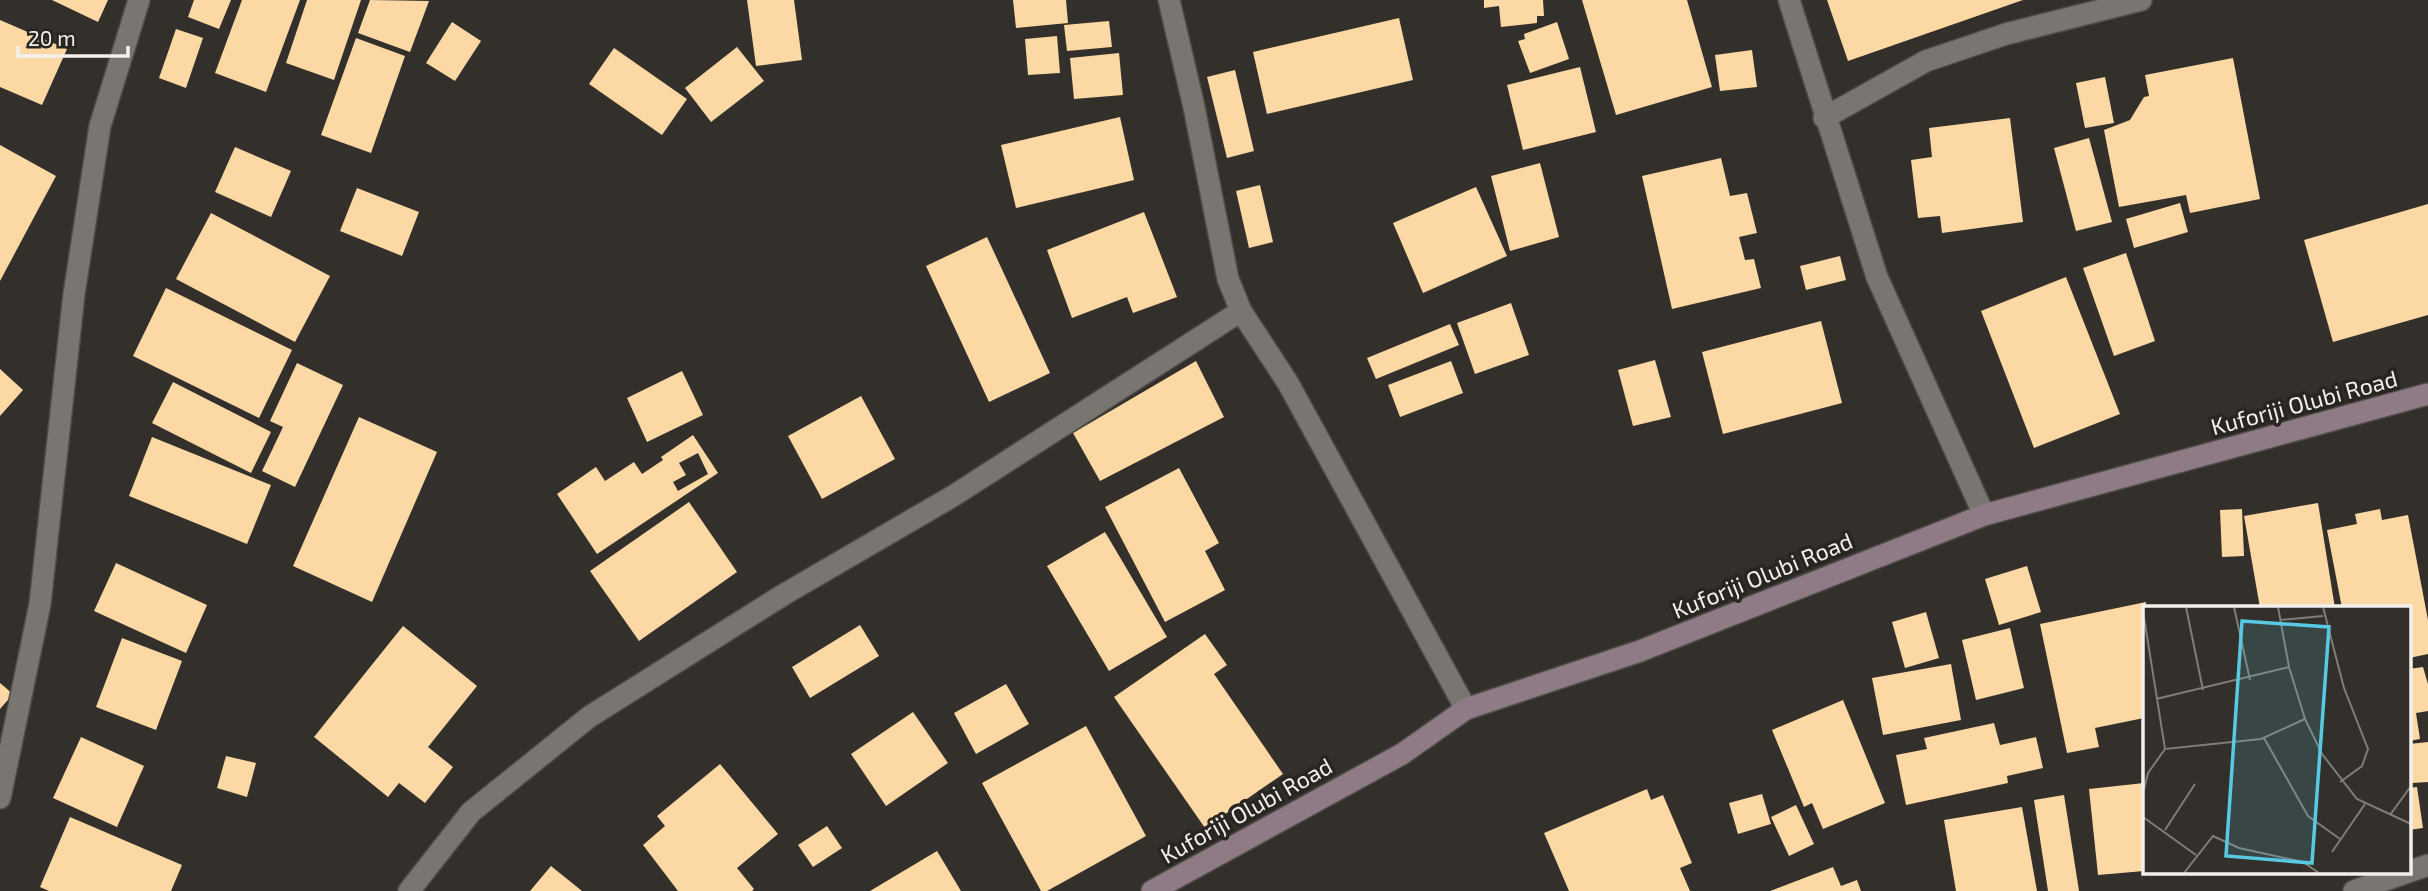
<svg xmlns="http://www.w3.org/2000/svg" width="2428" height="891" font-family="'Exo 2',sans-serif">
	<rect width="100%" height="100%" fill="#33302b"/>
	<g fill="#fcd8a4" fill-rule="evenodd">
		<polygon points="52,0 108,0 98,22"/>
		<polygon points="194,0 231,0 219,29 188,17"/>
		<polygon points="242,0 300,0 266,92 215,73"/>
		<polygon points="307,0 361,0 334,80 286,63"/>
		<polygon points="370,0 429,1 410,52 358,33"/>
		<polygon points="747,0 794,0 802,60 756,66"/>
		<polygon points="1013,0 1066,0 1068,23 1016,28"/>
		<polygon points="1484,0 1543,0 1544,16 1537,16 1537,23 1501,27 1499,6 1484,8"/>
		<polygon points="1582,0 1687,0 1712,87 1616,115"/>
		<polygon points="1827,0 2023,0 1848,61"/>
		<polygon points="1399,18 1413,80 1267,114 1253,52"/>
		<polygon points="0,20 67,49 42,105 0,87"/>
		<polygon points="1109,21 1112,47 1067,51 1064,25"/>
		<polygon points="452,22 481,41 455,81 426,63"/>
		<polygon points="1557,22 1569,59 1530,73 1518,41 1525,39 1524,34"/>
		<polygon points="176,29 203,38 186,88 159,78"/>
		<polygon points="1057,36 1060,73 1028,75 1025,39"/>
		<polygon points="356,38 405,56 371,153 321,135"/>
		<polygon points="737,47 764,81 711,122 685,88"/>
		<polygon points="614,48 687,99 662,135 589,84"/>
		<polygon points="1752,50 1757,87 1720,91 1715,55"/>
		<polygon points="1119,53 1123,95 1074,99 1070,58"/>
		<polygon points="2233,58 2260,199 2190,213 2186,195 2119,207 2104,130 2130,120 2144,97 2149,96 2145,75"/>
		<polygon points="1580,67 1596,132 1523,150 1507,85"/>
		<polygon points="1235,70 1254,151 1227,158 1207,77"/>
		<polygon points="2105,77 2114,123 2085,128 2076,83"/>
		<polygon points="1120,117 1134,180 1016,208 1001,145"/>
		<polygon points="2010,118 2023,222 1942,233 1940,216 1918,218 1911,160 1932,157 1929,128"/>
		<polygon points="2089,138 2112,222 2076,231 2054,148"/>
		<polygon points="0,145 56,176 0,281"/>
		<polygon points="235,147 291,171 271,217 215,192"/>
		<polygon points="1721,158 1730,196 1747,193 1757,233 1739,237 1745,260 1754,259 1761,288 1672,309 1642,176"/>
		<polygon points="1540,163 1559,237 1510,251 1491,176"/>
		<polygon points="1260,185 1273,242 1249,248 1236,191"/>
		<polygon points="1476,187 1507,256 1423,293 1393,223"/>
		<polygon points="357,188 419,212 402,256 340,231"/>
		<polygon points="2180,203 2188,232 2134,248 2126,219"/>
		<polygon points="2428,204 2428,315 2333,342 2304,240"/>
		<polygon points="1144,212 1177,297 1133,313 1127,297 1072,318 1047,250"/>
		<polygon points="211,213 330,276 295,342 176,279"/>
		<polygon points="987,237 1050,373 989,402 926,266"/>
		<polygon points="2126,253 2155,341 2114,356 2083,268"/>
		<polygon points="1840,256 1846,280 1806,290 1800,266"/>
		<polygon points="2066,277 2120,414 2034,448 1981,311"/>
		<polygon points="166,288 292,350 259,418 133,356"/>
		<polygon points="1511,303 1529,355 1475,374 1457,323"/>
		<polygon points="1821,321 1842,403 1723,434 1702,352"/>
		<polygon points="1450,324 1459,345 1376,379 1367,358"/>
		<polygon points="1655,360 1671,417 1633,426 1618,370"/>
		<polygon points="1196,361 1224,417 1100,481 1073,433"/>
		<polygon points="1451,361 1463,393 1400,417 1388,385"/>
		<polygon points="297,363 343,385 295,487 262,471 283,427 270,421"/>
		<polygon points="0,369 23,390 0,416"/>
		<polygon points="682,371 703,415 647,442 627,398"/>
		<polygon points="173,382 271,432 251,473 152,423"/>
		<polygon points="861,396 895,459 822,499 788,436"/>
		<polygon points="359,417 437,452 372,602 293,566"/>
		<path d="M693,435L718,473L597,554L557,494L596,467L605,481L634,462L642,474L663,460L661,457ZM698,453L708,474L678,491L673,482L686,475L679,463Z"/>
		<polygon points="152,437 271,485 247,544 129,496"/>
		<polygon points="1179,468 1219,543 1205,551 1225,590 1165,622 1105,507"/>
		<polygon points="689,502 737,572 639,641 590,571"/>
		<polygon points="2318,503 2335,608 2260,608 2244,516"/>
		<polygon points="2242,509 2244,556 2222,557 2220,510"/>
		<polygon points="2380,509 2382,520 2408,515 2428,620 2428,654 2409,658 2409,608 2342,608 2327,530 2357,524 2355,514"/>
		<polygon points="1105,532 1167,637 1109,671 1047,566"/>
		<polygon points="116,563 207,605 186,653 94,611"/>
		<polygon points="2027,566 2041,612 1999,625 1985,579"/>
		<polygon points="2146,602 2144,718 2095,728 2099,747 2067,753 2040,624"/>
		<polygon points="1926,612 1939,658 1905,668 1892,622"/>
		<polygon points="860,625 879,656 810,698 792,667"/>
		<polygon points="403,626 477,686 428,747 453,767 425,803 399,783 388,797 314,737"/>
		<polygon points="2010,628 2024,688 1976,700 1962,640"/>
		<polygon points="1205,634 1227,665 1214,674 1283,774 1205,828 1114,697"/>
		<polygon points="122,638 182,661 156,730 96,707"/>
		<polygon points="1951,664 1961,720 1883,735 1872,678"/>
		<polygon points="2423,667 2428,684 2428,711 2416,713 2420,739 2409,741 2409,669"/>
		<polygon points="0,683 13,694 0,709"/>
		<polygon points="1006,684 1029,724 976,754 954,713"/>
		<polygon points="1843,700 1885,803 1823,829 1812,803 1804,807 1772,730"/>
		<polygon points="913,712 948,763 886,806 851,754"/>
		<polygon points="1994,723 2000,745 2036,737 2043,768 2007,776 2008,783 1906,805 1896,755 1927,749 1924,738"/>
		<polygon points="1086,726 1146,836 1047,891 1041,891 982,783"/>
		<polygon points="81,737 144,766 117,827 53,798"/>
		<polygon points="2428,742 2428,782 2412,783 2409,744"/>
		<polygon points="226,756 256,763 247,797 217,788"/>
		<polygon points="720,764 778,834 737,868 754,889 752,891 678,891 643,845 665,826 657,816"/>
		<polygon points="2144,783 2144,871 2098,875 2089,789"/>
		<polygon points="2417,787 2423,828 2409,830 2409,788"/>
		<polygon points="1647,789 1651,800 1663,795 1692,863 1680,868 1690,891 1569,891 1544,833"/>
		<polygon points="1762,794 1771,824 1738,834 1729,803"/>
		<polygon points="2064,795 2079,891 2048,891 2034,800"/>
		<polygon points="1796,805 1814,844 1789,856 1771,817"/>
		<polygon points="2022,807 2037,891 1956,891 1944,820"/>
		<polygon points="70,817 182,865 171,891 49,891 40,887"/>
		<polygon points="827,826 842,848 813,867 798,845"/>
		<polygon points="937,851 961,891 870,891"/>
		<polygon points="551,866 582,891 530,891"/>
		<polygon points="1833,867 1841,886 1857,880 1861,891 1770,891"/>
	</g>
	<g fill="none" stroke-linecap="round" stroke-linejoin="round">
		<g stroke="#4f4c48" stroke-width="24">
			<g id="street">
				<polyline points="1169,0 1194,107 1228,279 1241,311 1288,383 1466,709"/>
				<polyline points="1789,0 1877,277 1984,515"/>
				<polyline points="1824,118 1926,61 2006,34 2141,0"/>
				<polyline points="0,798 40,604 74,294 100,126 139,0"/>
				<polyline points="409,891 471,812 589,717 783,595 953,496 1241,311"/>
				<polyline points="2354,891 2428,865"/>
			</g>
		</g>
		<g stroke="#4f4c48" stroke-width="24">
			<polyline id="secondary" points="1152,891 1402,754 1466,709 1640,651 1984,515 2428,394"/>
		</g>
		<use href="#street" stroke="#797570" stroke-width="21"/>
		<use href="#secondary" stroke="#8f7b86" stroke-width="21"/>
	</g>
	<g text-anchor="middle" dominant-baseline="central" stroke-width="7" stroke-linejoin="round" paint-order="stroke">
		<g font-size="23" fill="#f2f0ed" stroke="#292622">
			<text transform="translate(2304 402) rotate(-15)">Kuforiji Olubi Road</text>
			<text transform="translate(1762 575) rotate(-22)">Kuforiji Olubi Road</text>
			<text transform="translate(1246 810) rotate(-29)">Kuforiji Olubi Road</text>
		</g>
	</g>
	<g transform="translate(2143 606)">
		<rect width="268" height="268" fill="#33302b"/>
		<path fill="none" stroke="#7f7d79" stroke-width="2" d="M43,1L60,84M91,1L107,74M135,1L146,61L162,113L179,148L214,193L268,218M180,1L201,82L225,143L219,160L197,176M0,5L22,143L118,133L162,113M137,14L180,10M13,93L146,61M121,132L165,210L197,233M0,187L5,167L22,143M247,209L268,180M0,211L53,249M22,224L52,178M189,246L222,198M41,267L70,230L96,242L160,256L176,267"/>
		<path fill="#57c9e2" fill-opacity="0.15" stroke="#57c9e2" stroke-width="3.5" d="M99,15L186,21L169,257L83,250Z"/>
		<rect width="268" height="268" fill="none" stroke="#f2f0ed" stroke-width="3.5"/>
	</g>
	<path d="M18 46v10h110v-10" fill="none" stroke="#f2f0ed" stroke-width="3.5"/>
	<text x="28" y="46" font-size="21" fill="#f2f0ed" stroke="#292622" stroke-width="5" paint-order="stroke">20 m</text>
</svg>
